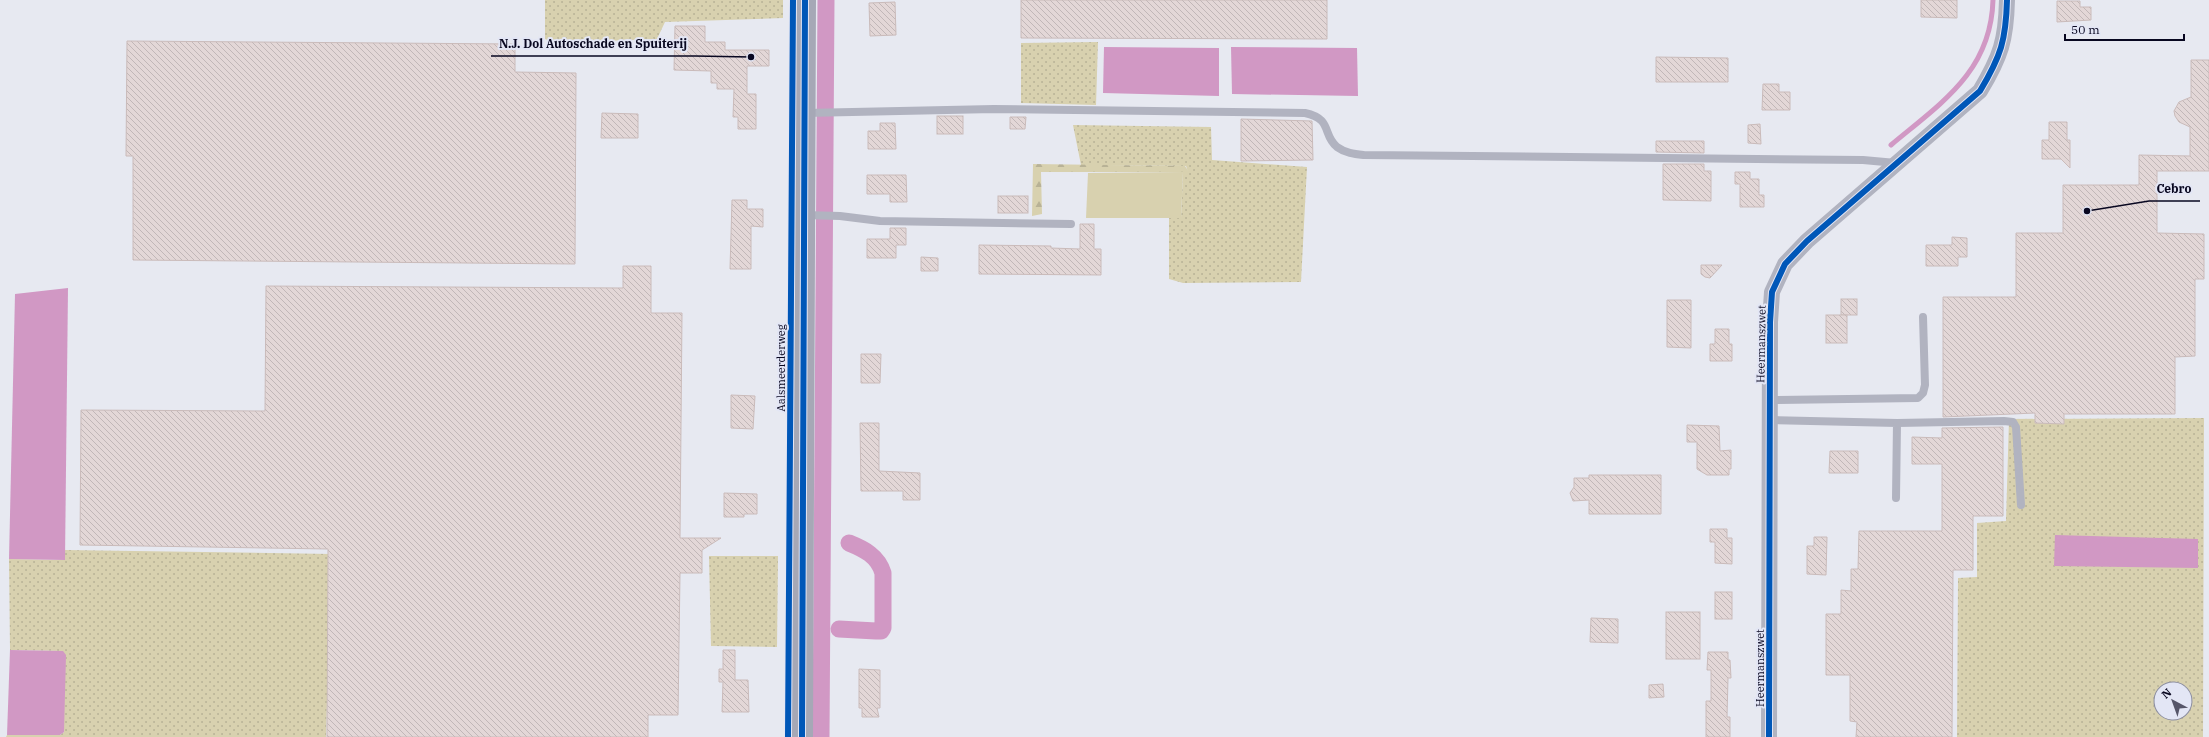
<svg xmlns="http://www.w3.org/2000/svg" width="2209" height="737" font-family="'IBM Plex Serif',serif">
	<defs>
		<pattern id="grass-dots" width="8" height="8" patternUnits="userSpaceOnUse"><rect width="8" height="8" fill="#d8d1af"/><path d="M2 2h.1M6 6h.1" fill="none" stroke="#b8b296" stroke-width="1.8" stroke-linecap="round"/></pattern>
		<pattern id="forest-firs" width="22" height="20" patternUnits="userSpaceOnUse"><rect width="22" height="20" fill="#d8d1af"/><path d="M5 1l3.5 6h-7zM16 11l3.5 6h-7z" fill="#b8b296"/></pattern>
		<pattern id="building-back-hatch" width="6" height="6" patternUnits="userSpaceOnUse"><rect width="6" height="6" fill="#e3d7d7"/><path d="M-1 5l2 2M0 0l6 6M5-1l2 2" fill="none" stroke="#c1b7b8"/></pattern>
	</defs>
	<rect width="100%" height="100%" fill="#e7e9f1"/>
	<g fill="url(#grass-dots)" fill-rule="evenodd">
		<polygon points="545,0 783,0 783,18 665,22 657,39 555,43 545,39"/>
		<polygon points="1098,42 1096,105 1021,103 1021,43"/>
		<polygon points="1073,125 1211,127 1212,160 1307,167 1301,282 1183,283 1169,279 1169,218 1181,218 1183,172 1188,172 1186,166 1081,165"/>
		<path d="M2204,418L2203,737H1957L1958,578L1977,577V523L2006,521L2009,419ZM2161,689H2185V713H2161Z"/>
		<polygon points="65,550 331,554 326,737 6,737 7,735 60,735 64,732 63,651 10,650 9,559 64,560"/>
		<polygon points="709,556 778,556 777,647 711,646"/>
	</g>
	<polygon fill="url(#forest-firs)" points="1033,164 1185,166 1189,172 1041,172 1042,214 1032,216"/>
	<polygon fill="#d8d1af" points="1183,172 1181,218 1086,218 1088,173"/>
	<g fill="#d198c4">
		<polygon points="1104,47 1219,48 1219,96 1103,93"/>
		<polygon points="1231,47 1357,48 1358,96 1232,94"/>
		<polygon points="68,288 65,560 9,559 15,294"/>
		<polygon points="2055,535 2198,539 2198,568 2054,566"/>
		<polygon points="10,650 63,651 66,655 64,732 60,735 7,735"/>
	</g>
	<g fill="none" stroke-linecap="round" stroke-linejoin="round">
		<path stroke="#d198c4" stroke-width="5" d="M1891,145C1941,103 1991,72 1993,0"/>
		<g stroke="#d198c4" stroke-width="17">
			<path d="M839,629L876,631H881L883,628V573C878,556 864,549 849,543"/>
			<polyline points="821,737 826,0"/>
		</g>
	</g>
	<g fill="url(#building-back-hatch)" stroke="#cabbba">
		<polygon points="1021,0 1327,0 1327,39 1021,38"/>
		<polygon points="1921,0 1957,0 1957,18 1921,17"/>
		<polygon points="2057,1 2080,1 2080,7 2091,7 2091,20 2057,22"/>
		<polygon points="895,2 896,35 870,36 869,3"/>
		<polygon points="675,26 705,26 705,42 725,42 725,50 769,50 769,66 747,66 747,94 756,94 756,129 738,129 738,117 733,117 734,89 717,89 717,83 711,83 711,71 674,70"/>
		<polygon points="127,41 515,44 515,72 576,73 575,264 133,260 133,156 126,156"/>
		<polygon points="1656,57 1728,58 1728,82 1656,82"/>
		<polygon points="2191,60 2209,60 2209,171 2157,171 2157,233 2204,234 2204,279 2195,279 2195,356 2175,357 2175,414 2064,414 2064,424 2035,423 2035,413 1943,417 1943,297 2016,297 2016,233 2063,233 2063,185 2139,185 2139,155 2190,156 2190,127 2179,122 2175,116 2174,111 2179,102 2191,97"/>
		<polygon points="1763,84 1779,84 1779,92 1790,92 1790,110 1762,110"/>
		<polygon points="602,113 638,114 638,138 601,138"/>
		<rect x="937" y="116" width="26" height="18"/>
		<polygon points="1010,117 1026,117 1025,129 1010,129"/>
		<polygon points="1241,119 1312,121 1313,160 1241,161"/>
		<polygon points="2049,122 2067,122 2067,140 2070,140 2070,168 2061,159 2042,159 2042,140 2049,140"/>
		<polygon points="880,123 895,123 896,149 868,149 868,131 880,131"/>
		<polygon points="1760,124 1761,144 1748,143 1748,125"/>
		<polygon points="1656,141 1704,141 1704,153 1656,152"/>
		<polygon points="1663,164 1704,164 1704,171 1711,171 1711,201 1663,200"/>
		<polygon points="1735,172 1750,172 1750,179 1759,179 1759,195 1764,195 1764,207 1740,207 1740,184 1735,184"/>
		<polygon points="867,175 906,175 907,202 890,202 890,194 867,194"/>
		<rect x="998" y="196" width="30" height="17"/>
		<polygon points="732,200 747,200 747,209 763,209 763,227 751,226 751,269 730,269"/>
		<polygon points="1080,224 1094,224 1094,249 1101,249 1101,275 979,274 979,245 1051,246 1051,248 1080,249"/>
		<polygon points="890,228 906,228 906,245 896,245 896,258 867,258 867,239 890,239"/>
		<polygon points="1952,237 1967,238 1967,257 1958,257 1958,266 1926,266 1926,245 1952,245"/>
		<polygon points="921,257 938,258 938,271 921,271"/>
		<polygon points="1701,265 1722,265 1710,278 1705,277 1701,274"/>
		<polygon points="623,266 651,266 651,313 682,313 680,538 721,538 702,550 702,573 680,573 678,715 648,715 648,737 327,737 328,549 80,545 81,410 265,411 266,286 623,288"/>
		<rect x="1841" y="299" width="16" height="16"/>
		<polygon points="1667,300 1691,300 1691,348 1667,347"/>
		<rect x="1826" y="315" width="21" height="28"/>
		<polygon points="1715,329 1729,329 1729,344 1732,344 1732,361 1710,361 1710,344 1715,344"/>
		<polygon points="861,354 881,354 880,383 861,383"/>
		<polygon points="731,395 755,396 753,429 731,428"/>
		<polygon points="860,423 879,423 879,471 920,473 920,500 903,500 903,491 861,491"/>
		<polygon points="1687,425 1719,426 1720,451 1731,450 1731,469 1729,469 1729,475 1707,475 1697,469 1697,442 1687,442"/>
		<polygon points="2003,427 2003,516 1973,516 1973,570 1953,570 1952,737 1856,737 1857,722 1850,721 1850,675 1826,675 1826,614 1841,614 1841,590 1851,591 1851,569 1858,569 1859,531 1942,531 1942,464 1912,464 1912,437 1942,438 1942,428"/>
		<polygon points="1830,451 1858,451 1858,473 1829,473"/>
		<polygon points="1589,475 1661,475 1661,514 1589,514 1589,500 1573,501 1570,493 1574,487 1574,478 1589,478"/>
		<polygon points="724,493 757,494 757,514 744,514 744,517 724,517"/>
		<polygon points="1710,529 1727,529 1727,538 1732,538 1732,564 1715,563 1715,542 1710,542"/>
		<polygon points="1814,537 1827,537 1826,575 1807,574 1807,546 1814,546"/>
		<rect x="1715" y="592" width="17" height="27"/>
		<rect x="1666" y="612" width="34" height="47"/>
		<polygon points="1591,618 1618,619 1618,643 1590,642"/>
		<polygon points="723,650 735,650 735,680 748,680 749,712 722,712 723,682 719,682 719,669 723,669"/>
		<polygon points="1708,652 1728,652 1728,660 1730,660 1731,678 1728,678 1727,717 1730,717 1730,737 1706,737 1706,701 1711,701 1711,670 1707,670"/>
		<polygon points="859,669 880,670 880,708 877,708 879,717 862,717 862,708 859,708"/>
		<polygon points="1663,684 1664,697 1649,698 1649,685"/>
	</g>
	<g fill="none" stroke-linecap="round" stroke-linejoin="round">
		<g stroke="#b1b3c0" stroke-width="8">
			<path d="M805,113L994,109L1305,113C1333,119 1322,135 1337,147C1345,153 1355,154 1364,155L1863,160L1896,163"/>
			<polyline points="805,215 840,216 880,221 1071,224"/>
			<polyline points="1771,400 1918,398 1923,393 1925,385 1923,317"/>
			<polyline points="1771,420 1897,423 1896,498"/>
			<polyline points="1897,423 2004,421 2013,422 2016,427 2021,505"/>
		</g>
		<path stroke="#b1b3c0" stroke-width="16" d="M1769,737L1770,322L1772,292L1785,264L1807,241L1980,91C2001,56 2006,40 2007,0"/>
		<polyline stroke="#a6a8b6" stroke-width="22" points="802,737 805,0"/>
		<g stroke="#e3e6f5" stroke-width="8">
			<g id="cycleway">
				<polyline points="788,737 793,0"/>
				<polyline points="802,737 805,0"/>
				<path d="M1769,737L1770,322L1772,292L1785,264L1807,241L1980,91C2001,56 2006,40 2007,0"/>
			</g>
		</g>
		<use href="#cycleway" stroke="#0057b8" stroke-width="6"/>
	</g>
	<g text-anchor="middle" dominant-baseline="central" stroke-width="4" stroke-linejoin="round" paint-order="stroke">
		<g font-size="11" fill="#080720" stroke="#e3e6f5">
			<text transform="translate(1761 344) rotate(-89)">Heermanszwet</text>
			<text transform="translate(781 368) rotate(-90)">Aalsmeerderweg</text>
			<text transform="translate(1760 668) rotate(-90)">Heermanszwet</text>
		</g>
	</g>
	<path fill="none" stroke="#080720" stroke-width="1.5" d="M751 57L695 56H491M2087 211L2149 201H2200"/>
	<g fill="#080720" stroke="#e3e6f5" stroke-width="1.5">
		<circle cx="751" cy="57" r="4"/>
		<circle cx="2087" cy="211" r="4"/>
	</g>
	<g font-size="12" text-anchor="middle" font-weight="bold" fill="#080720" stroke="#e3e6f5" stroke-width="4" stroke-linejoin="round" paint-order="stroke">
		<text x="593" y="48">N.J. Dol Autoschade en Spuiterij</text>
		<text x="2174" y="193">Cebro</text>
	</g>
	<g transform="translate(2173 701) rotate(319)"><circle r="19" fill="#e3e6f5" stroke="#8b8da0"/>
	<path d="M0-3L7 15L0 10L-7 15Z" fill="#565669"/>
	<text y="-6" font-size="11" font-weight="bold" text-anchor="middle" fill="#080720">N</text>
	</g>
	<path d="M2065 34v6h119v-6" fill="none" stroke="#080720" stroke-width="2"/>
	<text x="2071" y="34" font-size="12" fill="#080720" stroke="#e3e6f5" stroke-width="3" paint-order="stroke">50 m</text>
</svg>
